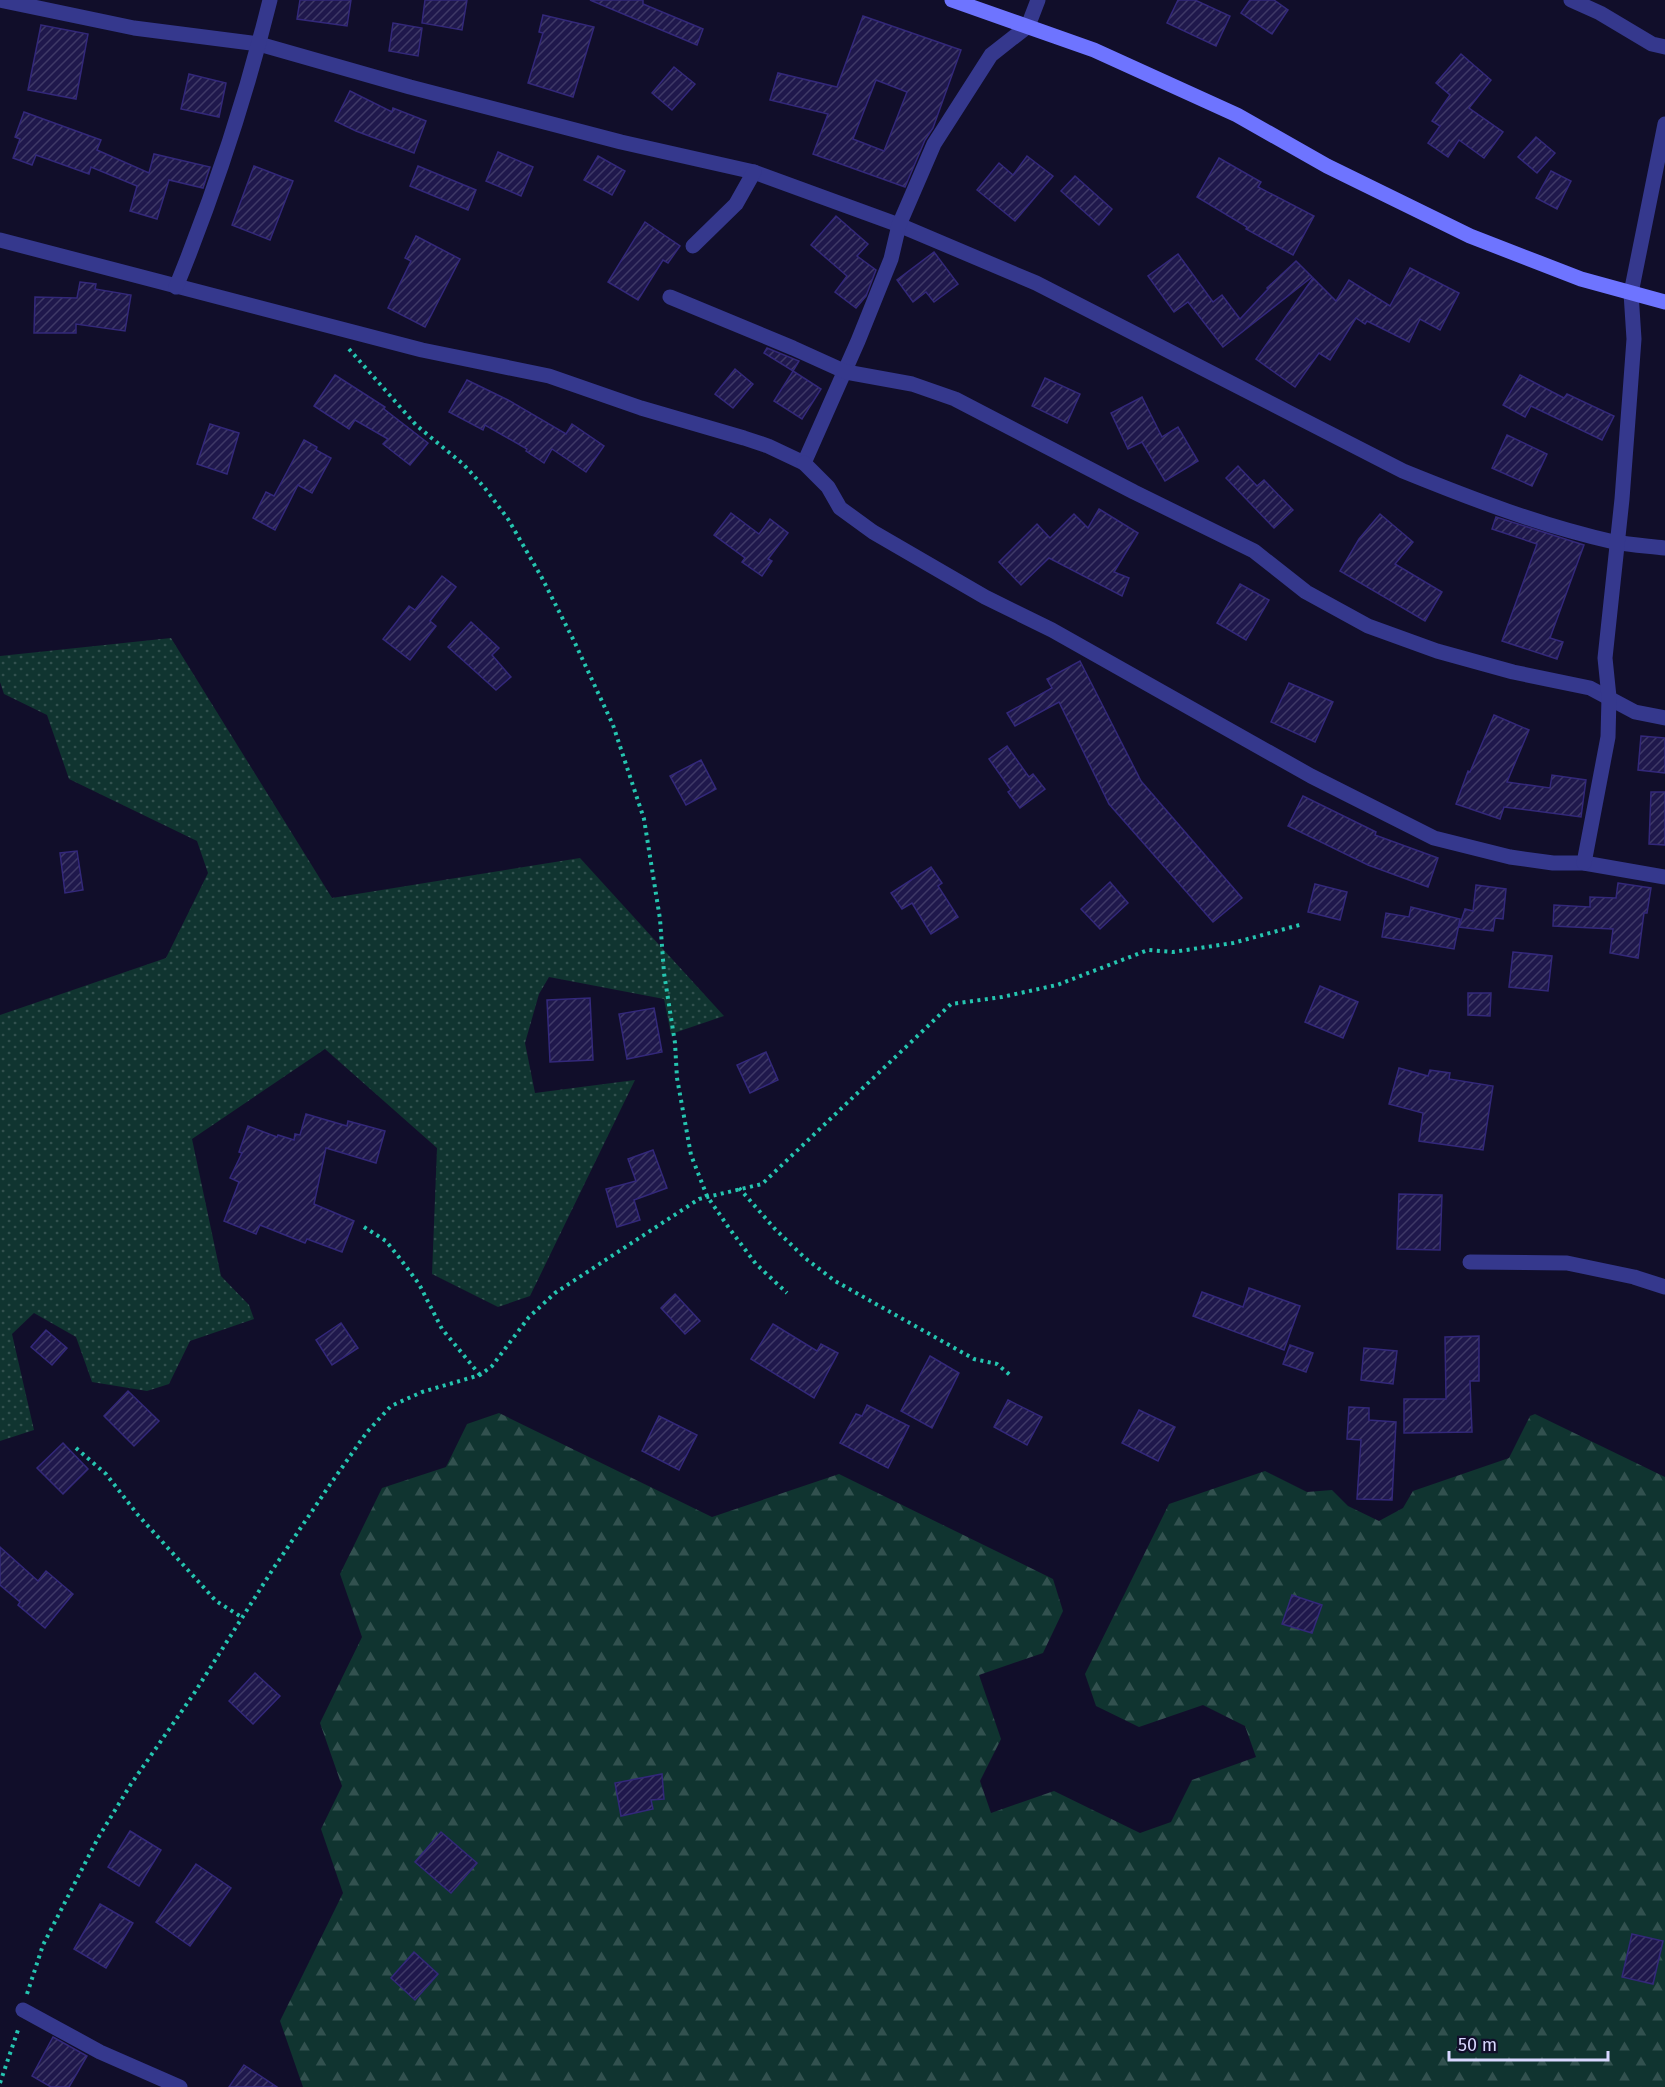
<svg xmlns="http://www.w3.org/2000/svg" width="1665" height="2087" font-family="'Fira Sans',sans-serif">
	<defs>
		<pattern id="grass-dots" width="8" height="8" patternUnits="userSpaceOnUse" patternTransform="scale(1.5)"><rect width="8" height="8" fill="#103430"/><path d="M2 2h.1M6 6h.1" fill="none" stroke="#32514f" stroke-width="1.8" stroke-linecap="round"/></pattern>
		<pattern id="forest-firs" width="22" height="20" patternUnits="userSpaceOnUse" patternTransform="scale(1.5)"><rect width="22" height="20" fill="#103430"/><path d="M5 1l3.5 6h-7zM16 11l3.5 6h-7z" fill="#32514f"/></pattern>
		<pattern id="building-hatch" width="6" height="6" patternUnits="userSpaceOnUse" patternTransform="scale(1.5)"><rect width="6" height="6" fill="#1f184c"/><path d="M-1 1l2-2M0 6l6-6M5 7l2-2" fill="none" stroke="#3f3967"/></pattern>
	</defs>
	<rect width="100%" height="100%" fill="#110e2a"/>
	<polygon fill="url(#grass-dots)" points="171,638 332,898 580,858 724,1016 671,1034 664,999 549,977 539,994 525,1043 535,1093 635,1080 530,1296 498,1307 432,1274 437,1148 325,1049 192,1139 221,1276 249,1305 254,1319 190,1341 169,1384 147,1391 92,1382 76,1337 34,1313 12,1334 34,1430 0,1441 0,1015 166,958 208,873 197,841 69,779 47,715 4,694 0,682 0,656"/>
	<polygon fill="url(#forest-firs)" points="499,1413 712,1517 839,1474 1053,1579 1063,1611 1043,1653 979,1675 1001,1739 980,1781 991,1813 1054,1791 1140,1833 1171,1822 1192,1780 1256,1757 1245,1726 1203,1705 1139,1727 1096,1706 1085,1674 1169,1504 1265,1471 1307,1492 1332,1490 1348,1506 1379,1521 1403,1508 1413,1491 1509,1458 1530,1416 1535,1414 1665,1477 1665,2087 303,2087 280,2021 343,1893 321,1829 342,1786 320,1723 362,1637 340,1574 382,1488 446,1467 467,1424"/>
	<g fill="url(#building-hatch)" stroke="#33287a" stroke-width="1.5" fill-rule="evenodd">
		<polygon points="300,0 351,0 347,26 297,19"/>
		<polygon points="425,0 467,0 462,30 422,23"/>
		<polygon points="590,0 643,0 643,4 703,29 697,45"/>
		<polygon points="1178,0 1195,0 1230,16 1216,46 1167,23"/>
		<polygon points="1250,0 1274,0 1288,10 1272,34 1241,13"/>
		<polygon points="543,15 594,27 573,97 528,83 543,33 539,32"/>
		<path d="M863,16L961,50L933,128L925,140L905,187L813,154L828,114L770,100L778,73L837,87ZM876,80L907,92L884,151L853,139Z"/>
		<polygon points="393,23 422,28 418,56 389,51"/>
		<polygon points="41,25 88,34 76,99 28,90"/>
		<polygon points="1461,54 1491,80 1469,108 1503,132 1484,158 1459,140 1448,157 1428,143 1440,126 1432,121 1450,95 1436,83"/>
		<polygon points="674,67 695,84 672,110 652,93"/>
		<polygon points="189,74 226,83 219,117 181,109"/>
		<polygon points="350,91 392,112 393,108 426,121 414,153 356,131 335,121"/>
		<polygon points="24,112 101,140 97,150 149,173 154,154 210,167 203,188 169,180 157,219 130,211 137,186 91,167 89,174 36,155 32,165 13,158 20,139 15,137"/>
		<polygon points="1536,137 1555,153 1537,173 1518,157"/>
		<polygon points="498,152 533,167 521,196 486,181"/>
		<polygon points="598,156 625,171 612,195 584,180"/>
		<polygon points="1027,156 1053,176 1015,221 977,190 999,163 1013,175"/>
		<polygon points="1219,158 1261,182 1258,187 1314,216 1293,255 1246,229 1247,227 1197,197"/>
		<polygon points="254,166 293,181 270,240 232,225"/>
		<polygon points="418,166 476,190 468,210 410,186"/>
		<polygon points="1551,171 1571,181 1557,209 1536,198"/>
		<polygon points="1075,176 1112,209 1099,225 1061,191"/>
		<polygon points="836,216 868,244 857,256 876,270 866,296 856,308 835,292 847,276 811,245"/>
		<polygon points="645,222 680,246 668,263 663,260 638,300 608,282"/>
		<polygon points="416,236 460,259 425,327 388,308 411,261 405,258"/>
		<polygon points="934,252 958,284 934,302 926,292 913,302 897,280"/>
		<polygon points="1178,254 1213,302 1222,295 1240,319 1268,289 1267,288 1296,261 1312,277 1223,347 1188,302 1174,312 1148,276"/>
		<polygon points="1410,268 1459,293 1440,330 1420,319 1409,342 1367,321 1365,324 1356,318 1330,360 1319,353 1295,387 1256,359 1313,278 1336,301 1349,280 1390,306"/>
		<polygon points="80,282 96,284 95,289 131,295 125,331 76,324 76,333 34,333 35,297 77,298"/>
		<polygon points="767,348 799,361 793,371 764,353"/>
		<polygon points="735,369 753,384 733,408 715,394"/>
		<polygon points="793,371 821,389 802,419 774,401"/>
		<polygon points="335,375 385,407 384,409 428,443 410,465 383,444 388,439 355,420 349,429 314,406"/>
		<polygon points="1520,375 1564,398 1567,394 1614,416 1602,440 1531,406 1525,417 1503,405"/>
		<polygon points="1045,378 1080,394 1067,423 1032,406"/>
		<polygon points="467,380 508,400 566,434 572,424 604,446 586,472 552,449 544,463 526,451 527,449 485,425 483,430 449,412"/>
		<polygon points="1142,397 1162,437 1178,427 1198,461 1165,481 1142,442 1128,449 1111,413"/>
		<polygon points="210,424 239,433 227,474 197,464"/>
		<polygon points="1507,435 1547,454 1532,486 1492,468"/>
		<polygon points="304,440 317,447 316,450 331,458 312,493 298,485 275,530 253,518 266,492 274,496"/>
		<polygon points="1238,466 1257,486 1264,480 1293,510 1274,528 1226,478"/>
		<polygon points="1099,509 1138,533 1114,572 1129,578 1122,596 1049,558 1021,585 999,562 1037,524 1050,538 1074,514 1088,528"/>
		<polygon points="731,513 759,534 770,519 788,533 768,559 772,561 762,576 742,562 745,558 714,535"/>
		<polygon points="1380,514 1413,542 1395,564 1442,592 1425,621 1340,571 1359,539"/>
		<polygon points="1496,517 1584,545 1550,638 1563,642 1557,659 1502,641 1537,544 1492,529"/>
		<polygon points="442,576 456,587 430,621 436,626 410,660 383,639 409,606 415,610"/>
		<polygon points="1240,584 1269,600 1246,640 1217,623"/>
		<polygon points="471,622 499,648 492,655 511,677 496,690 448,647"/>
		<polygon points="1080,661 1141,781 1242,898 1213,922 1109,804 1059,702 1015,726 1007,713 1052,688 1047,679"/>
		<polygon points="1289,683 1333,702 1315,742 1271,722"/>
		<polygon points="1494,715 1529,730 1507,782 1550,788 1552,775 1586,780 1581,817 1504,807 1500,819 1456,804 1468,771 1470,772"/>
		<polygon points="1641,736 1665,738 1665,773 1638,770"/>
		<polygon points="1007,746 1029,777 1033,774 1045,789 1020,808 1008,792 1011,790 989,759"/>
		<polygon points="701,760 716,789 686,805 670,776"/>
		<polygon points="1651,792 1665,792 1665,845 1649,844"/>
		<polygon points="1303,796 1376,832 1375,835 1438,858 1428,887 1368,865 1288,826"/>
		<polygon points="77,851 83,890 65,893 60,853"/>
		<polygon points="931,867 942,883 938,886 958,917 931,934 912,903 902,909 891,893"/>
		<polygon points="1110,882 1128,903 1100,929 1081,909"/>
		<polygon points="1618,883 1651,888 1647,913 1644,913 1638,958 1610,953 1613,929 1553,926 1554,905 1590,907 1590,897 1616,898"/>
		<polygon points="1315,884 1347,892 1340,920 1308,912"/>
		<polygon points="1476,885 1506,889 1503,919 1495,918 1493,931 1459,927 1465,909 1473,911"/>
		<polygon points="1411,907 1460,919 1454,949 1382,937 1386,913 1409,917"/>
		<polygon points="1513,952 1552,956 1548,991 1509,987"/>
		<polygon points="1320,986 1358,1002 1343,1038 1305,1022"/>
		<polygon points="1468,993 1491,993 1490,1016 1468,1015"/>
		<polygon points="590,998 593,1060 550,1062 547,1000"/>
		<polygon points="654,1008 662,1052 627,1059 619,1014"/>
		<polygon points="766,1052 778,1080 750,1093 737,1065"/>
		<polygon points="1399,1068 1428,1076 1430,1070 1450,1073 1449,1079 1493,1086 1483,1150 1419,1141 1423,1113 1389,1104"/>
		<polygon points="306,1114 347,1126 348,1121 385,1131 376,1163 326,1148 314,1204 354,1221 342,1252 307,1239 305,1243 260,1225 256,1234 224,1221 239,1182 230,1178 242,1153 239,1152 248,1126 277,1137 278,1135 294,1140 295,1134 300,1135"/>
		<polygon points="653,1150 667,1188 634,1200 640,1220 617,1227 606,1189 636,1181 628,1159"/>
		<polygon points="1399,1194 1442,1195 1440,1250 1397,1249"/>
		<polygon points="1249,1288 1300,1306 1284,1350 1193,1316 1202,1292 1243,1307"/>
		<polygon points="675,1294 700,1321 685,1334 661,1308"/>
		<polygon points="341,1323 358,1348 332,1365 316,1340"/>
		<polygon points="773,1324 817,1351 821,1344 838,1353 814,1398 751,1359"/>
		<polygon points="46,1330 67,1348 52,1365 31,1347"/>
		<polygon points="1479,1336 1479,1381 1470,1381 1472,1432 1404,1433 1404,1399 1446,1399 1445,1337"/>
		<polygon points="1290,1345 1313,1353 1306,1372 1283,1364"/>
		<polygon points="1364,1348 1397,1351 1393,1384 1361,1380"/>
		<polygon points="930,1356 959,1373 932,1428 901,1411"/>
		<polygon points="128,1391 159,1421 134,1446 104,1416"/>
		<polygon points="1008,1400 1042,1417 1027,1445 994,1427"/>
		<polygon points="867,1405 909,1426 888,1468 840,1443 856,1414 862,1416"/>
		<polygon points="1349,1407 1369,1408 1369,1420 1396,1422 1392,1500 1357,1499 1361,1440 1347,1439"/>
		<polygon points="1139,1410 1175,1427 1158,1461 1122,1443"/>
		<polygon points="659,1416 697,1435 679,1470 642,1451"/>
		<polygon points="63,1443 88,1469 63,1494 37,1468"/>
		<polygon points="0,1547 38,1581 46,1571 73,1594 45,1628 18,1605 20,1602 0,1585"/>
		<polygon points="1292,1595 1322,1605 1312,1633 1282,1624"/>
		<polygon points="255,1673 280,1696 253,1724 229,1701"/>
		<polygon points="662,1774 664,1799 651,1800 653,1809 621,1816 615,1783"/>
		<polygon points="130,1831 161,1850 139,1886 108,1867"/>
		<polygon points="441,1832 477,1863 451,1893 415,1862"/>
		<polygon points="196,1864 231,1888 190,1946 156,1922"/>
		<polygon points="100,1904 133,1923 106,1968 74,1949"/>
		<polygon points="1632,1934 1663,1941 1653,1984 1622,1977"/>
		<polygon points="414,1952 438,1974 415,2000 391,1978"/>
		<polygon points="53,2037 87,2056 69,2087 51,2087 32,2076"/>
		<polygon points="244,2065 277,2087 229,2087"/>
	</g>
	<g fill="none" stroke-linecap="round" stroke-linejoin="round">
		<g stroke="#25c5b0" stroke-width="4" stroke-dasharray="3 4.5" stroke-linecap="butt">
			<polyline points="349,349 416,425 463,464 484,487 508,519 542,578 574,641 613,725 644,819 660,919 664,973 675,1043 677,1078 691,1155 707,1196 729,1228 756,1264 787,1293"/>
			<polyline points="739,1188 775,1229 805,1258 835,1281 974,1359 997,1364 1010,1375"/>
			<polyline points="364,1227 386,1241 398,1256 419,1284 442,1329 480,1375"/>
			<polyline points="76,1448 106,1474 138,1515 216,1601 243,1618"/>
			<polyline points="27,1994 43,1945 98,1838 131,1784 193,1695 273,1569 329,1486 367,1432 391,1406 422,1392 480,1375 492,1366 529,1317 555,1293 699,1199 762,1184 951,1004 1002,997 1057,985 1148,950 1173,952 1233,943 1303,924"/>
			<polyline points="0,2083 19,2027"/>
		</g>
		<g stroke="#35388d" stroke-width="15">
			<path d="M0,0L134,28L259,44L410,87L621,142L754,172L899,225L1036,283L1403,471C1472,499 1542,526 1614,542C1631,545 1648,546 1665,548"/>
			<polyline points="1571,0 1600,13 1652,44 1665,47"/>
			<polyline points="0,240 422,350 549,376 641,408 744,438 768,446 804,463 858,341 891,259 899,225 934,144 991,55 1028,26 1038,0"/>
			<polyline points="693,246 736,204 754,172"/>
			<path d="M176,287C214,194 246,97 270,0"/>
			<polyline points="670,297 793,348 846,372 912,384 955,399 1134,492 1254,551 1306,592 1368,626 1437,651 1513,672 1590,688 1635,712 1665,718"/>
			<polyline points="804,463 828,487 840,508 873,532 985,597 1052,630 1311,776 1434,838 1510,857 1553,863 1584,863 1665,877"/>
			<polyline points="1584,863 1608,737 1609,697 1605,658 1622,499 1630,393 1634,339 1631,293 1665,124"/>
			<polyline points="1470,1262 1567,1263 1634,1277 1665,1287"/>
			<polyline points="23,2010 100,2052 180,2087"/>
		</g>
		<polyline stroke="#6e74ff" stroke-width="15" points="952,0 1094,50 1237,115 1327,166 1470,236 1581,279 1665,302"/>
	</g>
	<path d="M1449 2051v9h159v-9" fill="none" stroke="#d8d7ff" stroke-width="3"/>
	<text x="1458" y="2051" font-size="18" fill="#d8d7ff" stroke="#110e2a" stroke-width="4.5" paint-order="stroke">50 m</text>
</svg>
